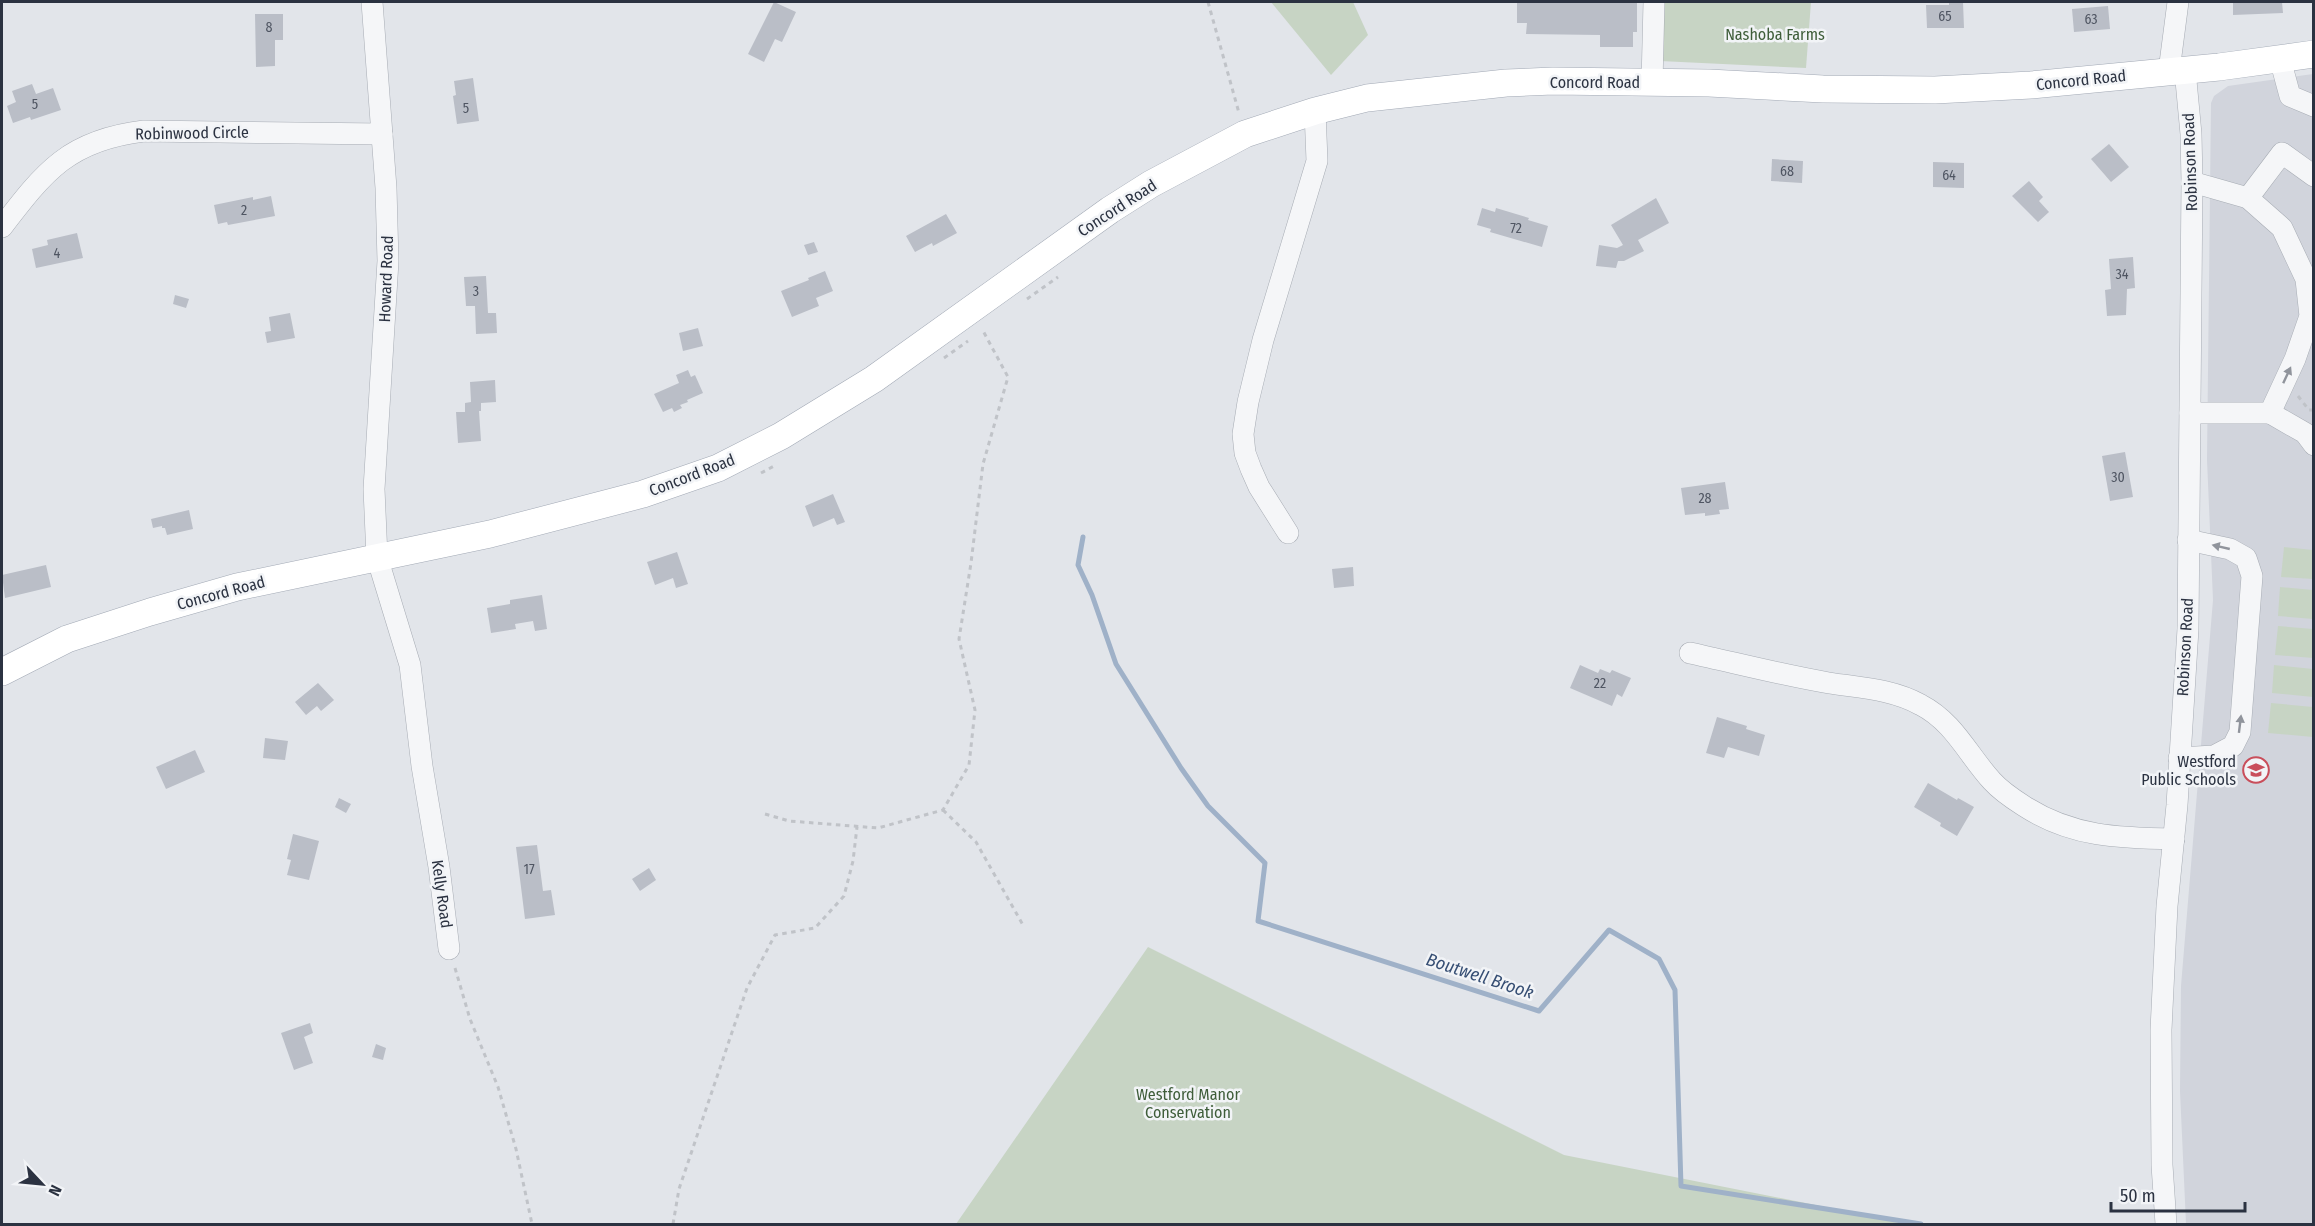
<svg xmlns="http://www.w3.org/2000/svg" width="2315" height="1226" font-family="'Fira Sans Condensed',sans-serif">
	<rect width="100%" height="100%" fill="#e2e5ea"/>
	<polygon fill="#d1d4dc" points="2313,74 2313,1224 2186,1224 2180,1091 2181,986 2213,600 2207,460 2211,103 2214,96 2228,86"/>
	<g fill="#c7d4c4">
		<polygon points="1271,2 1353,2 1368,35 1331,75"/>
		<polygon points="1661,2 1811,2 1806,68 1660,61"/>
		<polygon points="2284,547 2313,550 2313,579 2281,577"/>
		<polygon points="2280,587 2313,590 2313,619 2278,616"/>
		<polygon points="2278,626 2313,629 2313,658 2275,655"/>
		<polygon points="2274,665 2313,669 2313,697 2272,693"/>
		<polygon points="2271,703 2313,707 2313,737 2268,733"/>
		<polygon points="1148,947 1564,1155 1911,1224 956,1224"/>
	</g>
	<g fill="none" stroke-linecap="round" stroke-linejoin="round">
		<polyline stroke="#9fb1c8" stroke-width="5" points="1083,537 1078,565 1092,595 1116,664 1181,768 1208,806 1265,863 1258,921 1539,1011 1609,930 1659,959 1675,990 1681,1186 1921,1224"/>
	</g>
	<g fill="#babec7">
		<polygon points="774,2 796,12 782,42 775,39 764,62 748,54"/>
		<polygon points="1517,2 1637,2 1637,32 1633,32 1633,47 1600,47 1600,35 1526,34 1527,23 1517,23"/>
		<polygon points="1949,2 1963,2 1964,28 1927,28 1926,5 1949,5"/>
		<polygon points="2233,2 2282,2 2283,13 2233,15"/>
		<polygon points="2108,6 2110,29 2074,32 2072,9"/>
		<polygon points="255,14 283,14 283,40 275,40 275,66 256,67"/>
		<polygon points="473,78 479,121 457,124 453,96 456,95 454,81"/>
		<polygon points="32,84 36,94 53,88 61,110 31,120 30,117 13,123 7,106 16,102 12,91"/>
		<polygon points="2109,144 2129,167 2111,182 2091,159"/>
		<polygon points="1772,159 1803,161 1802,183 1771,181"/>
		<polygon points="1933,162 1964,163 1964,188 1933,187"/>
		<polygon points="2029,181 2043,197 2039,201 2049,212 2038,222 2012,196"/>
		<polygon points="271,196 275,216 228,225 227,222 218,224 214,205 253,197 253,200"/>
		<polygon points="1656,198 1669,223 1638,240 1644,251 1624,261 1618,261 1616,268 1596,266 1599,245 1617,248 1623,245 1611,225"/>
		<polygon points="1482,208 1495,212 1496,208 1529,218 1528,220 1548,226 1542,247 1490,232 1491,229 1477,225"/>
		<polygon points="946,214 957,233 933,246 932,243 915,252 906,236"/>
		<polygon points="77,233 83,258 36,268 32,249 48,245 47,240"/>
		<polygon points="814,242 818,252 808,255 804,245"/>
		<polygon points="2133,257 2135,288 2127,289 2126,315 2107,316 2105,290 2111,289 2109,259"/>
		<polygon points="825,271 833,291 816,298 819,306 792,317 781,291 809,280 808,278"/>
		<polygon points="486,276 488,313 496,313 497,333 476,334 475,306 466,306 464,277"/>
		<polygon points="175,295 189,299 186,308 173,304"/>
		<polygon points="290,313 295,338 267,343 265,332 271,331 269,317"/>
		<polygon points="698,328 703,346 683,351 679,333"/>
		<polygon points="688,370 691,377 695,375 703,393 687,400 688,402 680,405 682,408 674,412 672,408 663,412 654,394 679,383 676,375"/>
		<polygon points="495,380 496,402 481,403 481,411 479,411 481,441 458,443 456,412 465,412 465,403 471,402 470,382"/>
		<polygon points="2125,452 2133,497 2110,501 2102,456"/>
		<polygon points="1725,482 1729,509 1719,510 1720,514 1705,516 1705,513 1685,515 1681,488"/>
		<polygon points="833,494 845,522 837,525 834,518 813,527 805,506"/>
		<polygon points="189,510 193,529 167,535 165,528 162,528 162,526 153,528 151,519"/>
		<polygon points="677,552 688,584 676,588 673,578 655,585 647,562"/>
		<polygon points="46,565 51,587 5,598 2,575"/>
		<polygon points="1353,567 1354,586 1334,588 1332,569"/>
		<polygon points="542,595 547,629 535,631 533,621 515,624 516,629 491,633 487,608 510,604 510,600"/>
		<polygon points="1580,665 1598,673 1600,669 1610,673 1612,670 1631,678 1622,697 1617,694 1612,706 1570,688"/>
		<polygon points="318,683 334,700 321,711 317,706 306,715 295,702"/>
		<polygon points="1717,717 1747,726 1746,729 1765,735 1759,756 1728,747 1724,758 1706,753"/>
		<polygon points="265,738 288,741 285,760 263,758"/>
		<polygon points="195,750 205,772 166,789 156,767"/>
		<polygon points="1928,783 1957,800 1958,798 1974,807 1957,836 1940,826 1941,823 1914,807"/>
		<polygon points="339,798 351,804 346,813 335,807"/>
		<polygon points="293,834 319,841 309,880 287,875 291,860 287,859"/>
		<polygon points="537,845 543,891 551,890 555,915 525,919 516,847"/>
		<polygon points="649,868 656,880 640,891 632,879"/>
		<polygon points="310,1023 313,1033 304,1037 313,1063 294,1070 281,1033"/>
		<polygon points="376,1044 386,1048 383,1060 372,1057"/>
	</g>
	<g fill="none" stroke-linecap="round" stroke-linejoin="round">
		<g stroke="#a7acb4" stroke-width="22">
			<g id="minor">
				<polyline points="372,2 386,188 388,261 374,489 377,557 410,665 422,766 439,867 449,949"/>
				<polyline points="2280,59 2290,96 2314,106"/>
				<polyline points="2169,71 2178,2"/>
				<polyline points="1652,83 1654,2"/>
				<polyline points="2248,198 2282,153 2314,176"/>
				<path d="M2,227C45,171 69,140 144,131L382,134"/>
				<polyline points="2190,413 2270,413 2295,359 2310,316 2306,279 2282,228 2248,198 2192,182"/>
				<polyline points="2270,413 2305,433 2314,445"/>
				<polyline points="1288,533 1259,487 1251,469 1245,453 1243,434 1248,402 1263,340 1317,161 1315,111"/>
				<path d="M1690,653C1736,663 1782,675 1829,683C1861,688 1892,689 1921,705C1954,722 1968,755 1992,781C2001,791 2013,799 2024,806C2072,837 2119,838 2174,839"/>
				<polyline points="2179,758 2214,756 2233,746 2240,732 2252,576 2246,558 2230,549 2188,540"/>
				<polyline points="2166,1224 2162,1165 2161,1030 2167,906 2177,805 2188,629 2192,182 2191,134 2185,70"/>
			</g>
		</g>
		<g stroke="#a2a9b5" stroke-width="28">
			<polyline id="major" points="2,672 67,639 150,612 237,587 490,534 643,494 718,468 781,436 874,379 1110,210 1151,184 1245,134 1315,111 1367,98 1506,83 1553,81 1709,83 1823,89 1935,90 2031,85 2219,67 2314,54"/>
		</g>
		<g stroke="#c0c3c8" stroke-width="3" stroke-dasharray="4.5 4.5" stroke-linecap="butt">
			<polyline points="1208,2 1239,113"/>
			<polyline points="1027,299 1058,277"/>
			<polyline points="944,358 968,341"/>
			<polyline points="2298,396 2309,410 2314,410"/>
			<polyline points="761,473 774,466"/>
			<polyline points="943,810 976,842 1023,925"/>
			<polyline points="765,814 789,821 878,828 943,810 969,765 975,710 959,639 971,563 983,464 1008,377 982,329"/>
			<polyline points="455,968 470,1019 498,1087 516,1149 532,1224"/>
			<polyline points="673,1224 679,1189 747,988 775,935 815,928 844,896 853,861 857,827"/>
		</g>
		<use href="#minor" stroke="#f5f6f8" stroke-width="21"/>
		<use href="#major" stroke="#fff" stroke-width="27"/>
	</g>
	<defs><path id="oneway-solid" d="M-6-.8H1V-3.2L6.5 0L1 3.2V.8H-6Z" transform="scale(1.5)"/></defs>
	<g fill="#90949c">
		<use href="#oneway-solid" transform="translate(2287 375) rotate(-65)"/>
		<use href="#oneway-solid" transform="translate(2221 547) rotate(-167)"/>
		<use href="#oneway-solid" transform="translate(2240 724) rotate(-83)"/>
	</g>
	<defs>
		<g id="school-ring" transform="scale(1.35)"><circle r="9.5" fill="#f2f4f7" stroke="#c94e5b" stroke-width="1.5"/><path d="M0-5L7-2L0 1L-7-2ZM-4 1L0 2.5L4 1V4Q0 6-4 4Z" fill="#c94e5b"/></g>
	</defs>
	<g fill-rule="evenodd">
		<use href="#school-ring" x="2256" y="770"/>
	</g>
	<g text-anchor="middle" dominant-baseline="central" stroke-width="5" stroke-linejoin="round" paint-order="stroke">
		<g font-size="14" fill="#4f5562">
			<text x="1945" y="16">65</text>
			<text x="2091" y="19">63</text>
			<text x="269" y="27">8</text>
			<text x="35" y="104">5</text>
			<text x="466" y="108">5</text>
			<text x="1787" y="171">68</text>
			<text x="1949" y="175">64</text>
			<text x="244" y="210">2</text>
			<text x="1516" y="228">72</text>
			<text x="57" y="253">4</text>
			<text x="2122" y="274">34</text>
			<text x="476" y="291">3</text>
			<text x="2118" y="477">30</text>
			<text x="1705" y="498">28</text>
			<text x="1600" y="683">22</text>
			<text x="529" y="869">17</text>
		</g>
		<g font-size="16" fill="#3e5d39" stroke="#f2f4f7">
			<text x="1775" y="34">Nashoba Farms</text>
			<text x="1188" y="1094">Westford Manor<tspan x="1188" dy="18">Conservation</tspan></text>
		</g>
		<g font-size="16" fill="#2b3241" stroke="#f2f4f7">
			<text transform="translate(2081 80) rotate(-6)">Concord Road</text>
			<text x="1595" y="82">Concord Road</text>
			<text transform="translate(192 133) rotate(-1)">Robinwood Circle</text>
			<text transform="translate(2190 162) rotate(-92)">Robinson Road</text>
			<text transform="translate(1117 208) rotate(-33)">Concord Road</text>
			<text transform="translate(386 279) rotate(-88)">Howard Road</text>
			<text transform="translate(692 475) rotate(-21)">Concord Road</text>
			<text transform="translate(221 593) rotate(-15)">Concord Road</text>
			<text transform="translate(2185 647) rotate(-87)">Robinson Road</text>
			<text transform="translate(442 894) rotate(82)">Kelly Road</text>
		</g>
		<g font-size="16" fill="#2b3241" stroke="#f2f4f7" text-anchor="end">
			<text x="2236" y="761">Westford<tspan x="2236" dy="18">Public Schools</tspan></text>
		</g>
		<g font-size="18" font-style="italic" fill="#374f74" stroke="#f2f4f7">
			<text transform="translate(1480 976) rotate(18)">Boutwell Brook</text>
		</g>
	</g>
	<rect width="2315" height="1226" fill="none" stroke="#2b3241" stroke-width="6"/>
	<g transform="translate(42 1184) rotate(116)" stroke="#f2f4f7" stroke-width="4.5" paint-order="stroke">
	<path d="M0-4.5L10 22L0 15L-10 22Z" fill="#2b3241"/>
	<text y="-9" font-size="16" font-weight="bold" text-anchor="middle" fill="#2b3241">N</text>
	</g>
	<path d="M2111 1202v9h134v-9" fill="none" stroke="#2b3241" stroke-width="3"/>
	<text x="2120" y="1202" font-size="18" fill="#2b3241" stroke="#f2f4f7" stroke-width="4.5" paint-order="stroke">50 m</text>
</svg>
